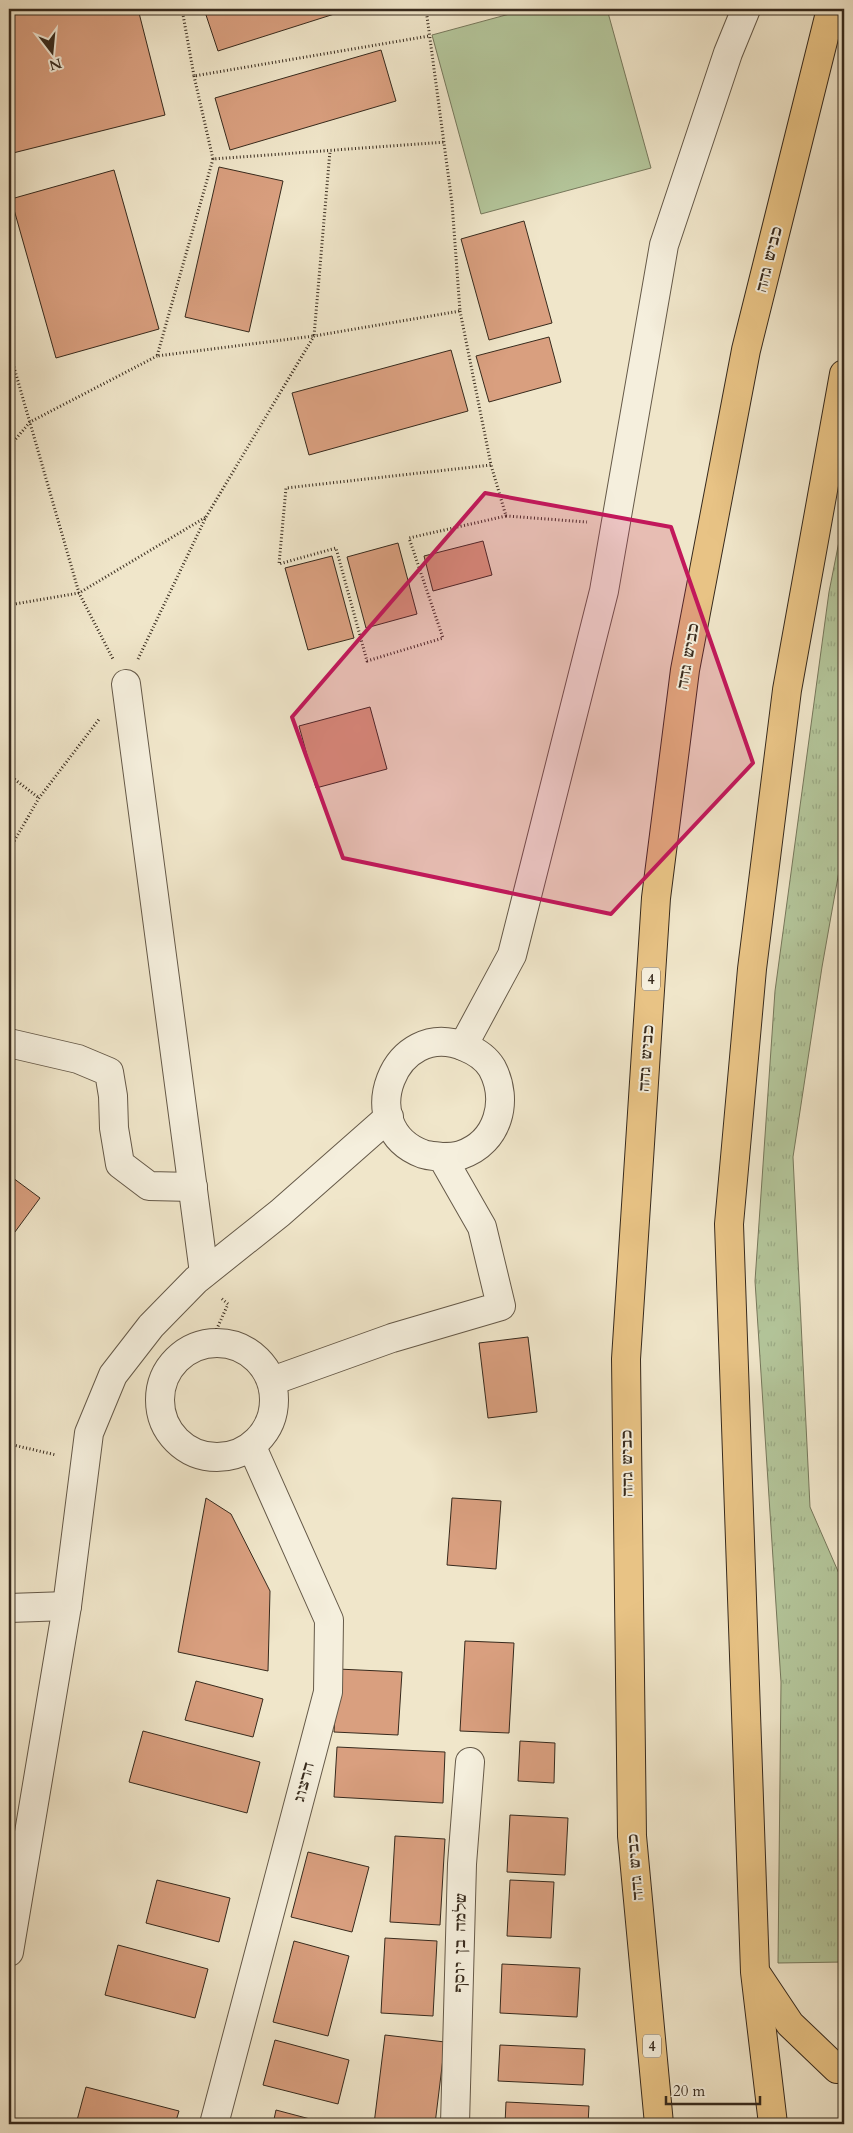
<svg xmlns="http://www.w3.org/2000/svg" width="853" height="2133" font-family="Cardo,'Frank Ruhl Libre',serif">
	<defs>
		<pattern id="grass-tufts" width="24" height="20" patternUnits="userSpaceOnUse" patternTransform="scale(1.25)"><rect width="24" height="20" fill="#b4c69b"/><path d="M3 7l-1-3M5 7V3M7 7l1-3M15 17l-1-3M17 17v-4M19 17l1-3" fill="none" stroke="#9baa85"/></pattern>
	</defs>
	<rect width="100%" height="100%" fill="#f0e6ca"/>
	<filter id="stains"><feTurbulence type="fractalNoise" baseFrequency=".004" numOctaves="4"/><feColorMatrix values="0 0 0 0 .2 0 0 0 0 .09 0 0 0 0 .02 0 0 0 .5 -.17"/></filter>
	<radialGradient id="worn" r=".72"><stop offset=".6" stop-color="#630" stop-opacity="0"/><stop offset="1" stop-color="#630" stop-opacity=".3"/></radialGradient>
	<polygon fill="url(#grass-tufts)" stroke="#76785c" points="844,516 844,843 822,967 793,1157 810,1507 844,1585 844,1962 778,1963 781,1682 755,1281 775,991 829,592"/>
	<polygon fill="#b4c69b" stroke="#76785c" points="528,9 607,9 651,168 481,214 432,35"/>
	<g fill="#d99f7f" stroke="#372a1d">
		<polygon points="9,9 138,9 165,115 9,154"/>
		<polygon points="204,9 350,9 218,51"/>
		<polygon points="381,50 396,101 230,150 215,98"/>
		<polygon points="219,167 283,181 249,332 185,317"/>
		<polygon points="114,170 159,329 56,358 11,199"/>
		<polygon points="524,221 552,323 489,340 461,239"/>
		<polygon points="549,337 561,382 489,402 476,356"/>
		<polygon points="451,350 468,411 309,455 292,393"/>
		<polygon points="483,541 492,575 433,591 424,556"/>
		<polygon points="398,543 417,614 366,628 347,557"/>
		<polygon points="332,556 354,638 308,650 285,568"/>
		<polygon points="370,707 387,769 316,788 299,726"/>
		<polygon points="9,1175 40,1198 9,1240"/>
		<polygon points="528,1337 537,1412 488,1418 479,1343"/>
		<polygon points="206,1498 231,1514 270,1591 268,1671 178,1652"/>
		<polygon points="452,1498 501,1501 496,1569 447,1565"/>
		<polygon points="465,1641 514,1643 509,1733 460,1731"/>
		<polygon points="338,1669 402,1672 398,1735 334,1732"/>
		<polygon points="196,1681 263,1699 253,1737 185,1720"/>
		<polygon points="143,1731 260,1762 247,1813 129,1782"/>
		<polygon points="520,1741 555,1743 554,1783 518,1781"/>
		<polygon points="337,1747 445,1752 443,1803 334,1797"/>
		<polygon points="510,1815 568,1818 565,1875 507,1872"/>
		<polygon points="395,1836 445,1839 440,1925 390,1922"/>
		<polygon points="308,1852 369,1867 352,1932 291,1917"/>
		<polygon points="157,1880 230,1898 219,1942 146,1923"/>
		<polygon points="510,1880 554,1882 551,1938 507,1936"/>
		<polygon points="385,1938 437,1941 433,2016 381,2013"/>
		<polygon points="294,1941 349,1956 328,2036 273,2022"/>
		<polygon points="118,1945 208,1969 195,2018 105,1995"/>
		<polygon points="502,1964 580,1968 577,2017 500,2013"/>
		<polygon points="385,2035 445,2042 435,2124 374,2124"/>
		<polygon points="275,2040 349,2060 338,2104 263,2085"/>
		<polygon points="500,2045 585,2049 583,2085 498,2081"/>
		<polygon points="86,2087 179,2111 175,2124 76,2124"/>
		<polygon points="506,2102 589,2106 588,2124 505,2124"/>
		<polygon points="276,2110 310,2119 309,2124 273,2124"/>
	</g>
	<g fill="none" stroke-linecap="round" stroke-linejoin="round">
		<g stroke="#655948" stroke-width="30">
			<g id="minor">
				<polyline points="126,684 204,1273"/>
				<polyline points="9,1043 78,1059 109,1072 113,1096 114,1128 120,1164 149,1186 193,1187"/>
				<polyline points="463,1046 512,955 604,591 664,245 728,53 746,9"/>
				<circle cx="217" cy="1400" r="57"/>
				<path d="M272,1381L392,1338L501,1306L482,1227L442,1157C436,1156 429,1156 423,1154C352,1128 394,1017 465,1047C475,1051 486,1058 492,1068C509,1100 499,1142 461,1155C455,1157 448,1157 442,1157"/>
				<polyline points="9,1608 67,1606"/>
				<polyline points="9,1952 67,1606 89,1433 113,1375 151,1326 196,1280 280,1213 389,1117"/>
				<polyline points="214,2124 328,1692 329,1620 252,1447"/>
				<polyline points="455,2124 462,1864 470,1762"/>
			</g>
		</g>
		<g stroke="#372a1d" stroke-width="30">
			<g id="highway">
				<polyline points="758,1976 790,2024 837,2069"/>
				<polyline points="659,2124 632,1836 626,1359 656,898 685,670 746,350 831,9"/>
				<polyline points="773,2124 755,1972 729,1224 752,969 787,690 844,374"/>
			</g>
		</g>
		<g stroke="#372a1d" stroke-width="3" stroke-dasharray="1 2.5" stroke-linecap="butt">
			<polyline points="182,9 194,76 429,36"/>
			<polyline points="194,76 213,159 445,142"/>
			<polyline points="213,159 157,356 314,336 330,151"/>
			<polyline points="460,311 491,465 286,488 279,564 336,548 367,661 443,638 409,538 506,516 491,465"/>
			<polyline points="9,350 79,593 113,659"/>
			<polyline points="9,447 30,422 157,356"/>
			<polyline points="506,516 587,522"/>
			<polyline points="9,605 79,593 206,517"/>
			<polyline points="138,659 206,517 314,336 460,311 452,203 426,9"/>
			<polyline points="9,775 39,798"/>
			<polyline points="9,850 39,798 100,718"/>
			<polyline points="217,1343 215,1333 228,1304 221,1298"/>
			<polyline points="9,1444 56,1455"/>
		</g>
		<use href="#minor" stroke="#f5efdd" stroke-width="28"/>
		<use href="#highway" stroke="#e8c385" stroke-width="28"/>
	</g>
	<path fill="#c2185b" fill-opacity="0.2" stroke="#c2185b" stroke-width="4" stroke-linejoin="round" d="M485,493L671,527L753,763L611,914L343,858L292,717Z"/>
	<g text-anchor="middle" dominant-baseline="central" stroke-width="4" stroke-linejoin="round" paint-order="stroke">
		<g fill="#f5efdd" stroke="#706557" stroke-width="1">
			<rect x="642" y="967.5" width="18" height="23" rx="4"/>
			<rect x="643" y="2034.5" width="18" height="23" rx="4"/>
		</g>
		<g font-size="14" font-weight="bold" fill="#372a1d">
			<text x="651" y="979">4</text>
			<text x="652" y="2046">4</text>
		</g>
		<g font-size="15" fill="#372a1d" stroke="#f5efdd">
			<text transform="translate(769 259) rotate(-76)">כביש גהה</text>
			<text transform="translate(688 656) rotate(-80)">כביש גהה</text>
			<text transform="translate(646 1058) rotate(-86)">כביש גהה</text>
			<text transform="translate(627 1463) rotate(-91)">כביש גהה</text>
			<text transform="translate(304 1782) rotate(-75)">הרצוג</text>
			<text transform="translate(635 1867) rotate(-95)">כביש גהה</text>
			<text transform="translate(460 1943) rotate(-89)">שלמה בן יוסף</text>
		</g>
	</g>
	<rect width="853" height="2133" fill="none" stroke="#f0e6ca" stroke-width="30"/>
	<rect x="10" y="10" width="833" height="2113" fill="none" stroke="#372a1d" stroke-width="2.5"/>
	<rect x="15" y="15" width="823" height="2103" fill="none" stroke="#372a1d"/>
	<g transform="translate(52 52) rotate(164)" stroke="#f5efdd" stroke-width="4" paint-order="stroke">
	<path d="M0-4L9 19L0 12L-9 19Z" fill="#372a1d"/>
	<text y="-8" font-size="14" font-weight="bold" text-anchor="middle" fill="#372a1d">N</text>
	</g>
	<path d="M666 2096v8h94v-8" fill="none" stroke="#372a1d" stroke-width="2.5"/>
	<text x="673" y="2096" font-size="15" fill="#372a1d" stroke="#f5efdd" stroke-width="4" paint-order="stroke">20 m</text>
	<rect width="100%" height="100%" filter="url(#stains)"/>
	<rect width="100%" height="100%" fill="url(#worn)"/>
</svg>
